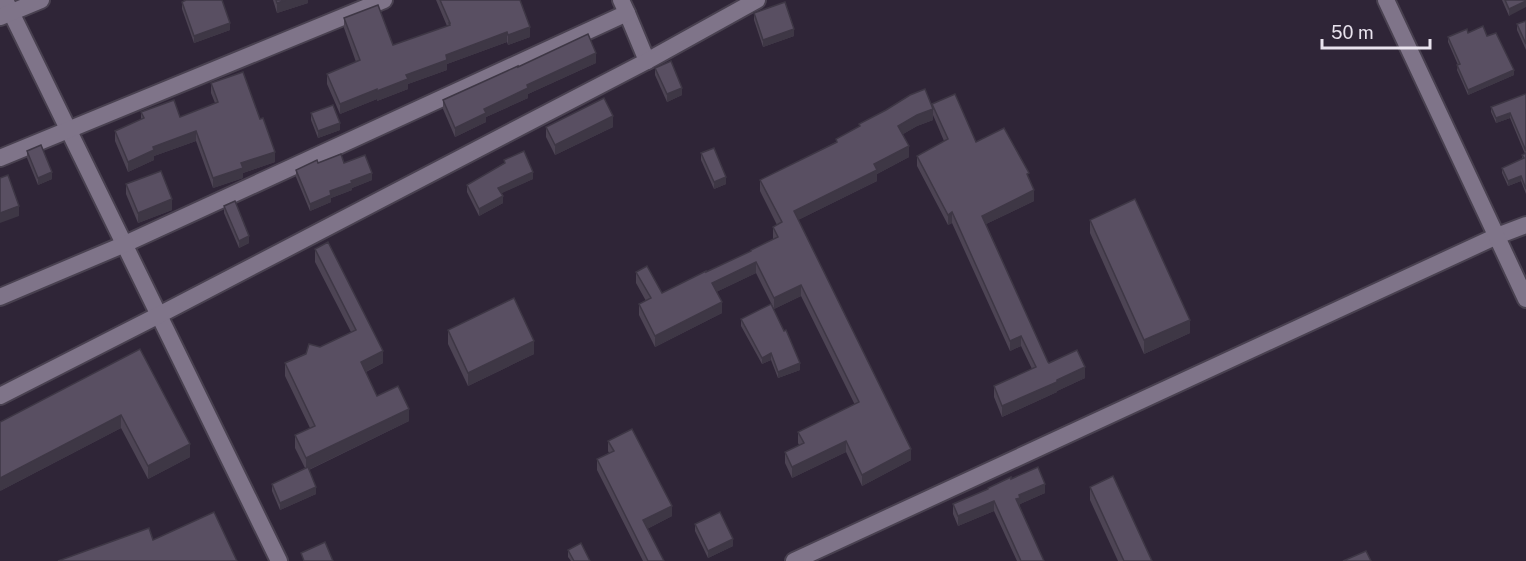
<svg xmlns="http://www.w3.org/2000/svg" width="1526" height="561" font-family="'Public Sans',sans-serif">
	<rect width="100%" height="100%" fill="#2f2537"/>
	<g fill="none" stroke-linecap="round" stroke-linejoin="round">
		<g stroke="#494150" stroke-width="20">
			<g id="minor">
				<polyline points="5,0 279,561"/>
				<polyline points="627,13 647,61"/>
				<polyline points="0,17 41,0"/>
				<polyline points="0,158 384,0"/>
				<polyline points="0,297 125,244 627,13 621,0"/>
				<polyline points="0,396 159,315 647,61 757,0"/>
				<polyline points="794,561 1497,236 1526,225"/>
			</g>
		</g>
		<g stroke="#494150" stroke-width="20">
			<polyline id="tertiary" points="1386,0 1526,299"/>
		</g>
		<use href="#minor" stroke="#7f7489" stroke-width="16"/>
		<use href="#tertiary" stroke="#7f7489" stroke-width="16"/>
	</g>
	<g fill="#4d4454">
		<polygon points="273,0 308,0 308,3 277,13"/>
		<polygon points="436,0 520,0 530,37 508,45 507,42 447,64 447,70 408,84 408,89 377,101 377,99 340,114 327,84 327,74 356,62 344,28 344,18 393,45 447,26"/>
		<polygon points="1502,0 1526,0 1509,16"/>
		<polygon points="182,2 230,30 194,43 182,9"/>
		<polygon points="754,13 794,36 763,47 754,20"/>
		<polygon points="1526,21 1526,50 1517,30 1517,24"/>
		<polygon points="1468,33 1487,36 1514,75 1468,95 1457,70 1458,65 1448,42 1448,37"/>
		<polygon points="596,63 528,94 528,98 486,117 486,122 455,137 443,109 443,100 518,67"/>
		<polygon points="655,68 682,95 667,102 655,75"/>
		<polygon points="211,83 275,162 243,173 243,178 213,188 196,141 154,156 154,160 128,172 115,141 115,131 141,119 141,112 180,117 215,103 211,93"/>
		<polygon points="1526,95 1526,194 1521,181 1508,186 1502,173 1502,168 1522,159 1522,155 1525,154 1510,118 1496,123 1491,112 1491,107"/>
		<polygon points="932,104 976,142 1029,179 1034,201 986,224 1048,362 1085,378 1057,391 1057,392 1002,417 994,397 994,386 1032,369 1021,346 1010,351 952,223 948,225 917,166 917,156 944,141 933,115 933,120 917,126 903,134 909,157 877,174 877,181 798,220 911,460 862,486 846,452 792,478 785,463 785,452 799,445 798,443 798,432 855,405 801,296 774,309 756,273 716,292 722,313 655,347 639,315 639,304 646,301 636,283 636,272 662,293 751,251 773,239 773,227 777,225 760,191 760,180 836,142 836,139 859,127 859,124 932,109"/>
		<polygon points="311,113 340,130 318,138 311,120"/>
		<polygon points="546,127 613,127 555,155 546,137"/>
		<polygon points="27,151 52,179 38,185 27,158"/>
		<polygon points="701,153 726,184 714,189 701,160"/>
		<polygon points="504,160 533,179 501,193 503,203 479,216 467,192 467,185 504,163"/>
		<polygon points="318,163 344,163 372,180 352,188 352,190 331,198 331,202 310,211 296,177 296,170"/>
		<polygon points="126,184 172,210 138,223 126,194"/>
		<polygon points="224,206 249,243 239,248 224,213"/>
		<polygon points="1090,220 1190,333 1144,354 1090,233"/>
		<polygon points="315,249 383,363 366,372 377,396 409,421 309,470 316,494 280,510 272,491 272,484 305,468 295,448 295,435 310,428 285,376 285,363 351,332 315,262"/>
		<polygon points="741,319 800,370 778,378 771,360 762,364 741,326"/>
		<polygon points="448,330 534,354 468,386 448,344"/>
		<polygon points="140,349 190,457 148,479 121,428 0,491"/>
		<polygon points="608,441 672,516 647,529 664,561 643,561 597,470 597,459 609,453 608,451"/>
		<polygon points="1011,479 1045,493 1020,504 1020,507 1044,561 1017,561 994,511 958,526 953,514 953,504 988,490 988,488"/>
		<polygon points="1090,487 1152,561 1118,561 1090,500"/>
		<polygon points="695,524 733,546 708,558 695,531"/>
		<polygon points="568,550 590,561 571,561 568,557"/>
	</g>
	<g fill="#3e3745">
		<polygon points="286,0 308,0 308,3 277,13 277,3"/>
		<polygon points="1526,1 1526,7 1509,16 1509,9"/>
		<polygon points="230,23 230,30 194,43 194,36"/>
		<polygon points="530,27 530,37 508,45 508,35"/>
		<polygon points="794,29 794,36 763,47 763,40"/>
		<polygon points="507,32 507,42 447,64 447,70 408,84 408,89 377,101 377,91 406,75 446,55"/>
		<polygon points="596,53 596,63 528,94 528,98 486,117 486,122 455,137 455,128 484,109 527,85"/>
		<polygon points="1514,70 1514,75 1468,95 1468,90"/>
		<polygon points="682,88 682,95 667,102 667,94"/>
		<polygon points="377,89 377,99 340,114 340,104"/>
		<polygon points="933,109 933,120 917,126 898,137 898,126 917,115"/>
		<polygon points="1510,113 1510,118 1496,123 1496,118"/>
		<polygon points="613,116 613,127 555,155 555,145"/>
		<polygon points="340,123 340,130 318,138 318,131"/>
		<polygon points="196,131 196,141 154,156 154,160 128,172 128,162 153,147"/>
		<polygon points="909,146 909,157 877,174 877,181 794,222 794,211 874,164"/>
		<polygon points="275,152 275,162 243,173 243,178 213,188 213,178 241,163"/>
		<polygon points="52,172 52,179 38,185 38,178"/>
		<polygon points="533,172 533,179 498,195 498,188"/>
		<polygon points="372,173 372,180 352,188 352,190 331,198 331,202 310,211 310,204 330,191 351,181"/>
		<polygon points="1521,176 1521,181 1508,186 1508,181"/>
		<polygon points="726,177 726,184 714,189 714,182"/>
		<polygon points="1034,190 1034,201 982,226 982,216"/>
		<polygon points="503,196 503,203 479,216 479,209"/>
		<polygon points="172,199 172,210 138,223 138,213"/>
		<polygon points="19,206 19,216 0,223 0,213"/>
		<polygon points="952,212 952,223 948,225 948,215"/>
		<polygon points="249,236 249,243 239,248 239,241"/>
		<polygon points="756,262 756,273 712,294 712,283"/>
		<polygon points="801,285 801,296 774,309 774,298"/>
		<polygon points="722,302 722,313 655,347 655,336"/>
		<polygon points="1190,320 1190,333 1144,354 1144,340"/>
		<polygon points="1021,336 1021,346 1010,351 1010,341"/>
		<polygon points="534,341 534,354 468,386 468,373"/>
		<polygon points="383,351 383,363 361,374 361,362"/>
		<polygon points="771,353 771,360 762,364 762,358"/>
		<polygon points="800,363 800,370 778,378 778,372"/>
		<polygon points="1085,367 1085,378 1057,391 1057,392 1002,417 1002,406"/>
		<polygon points="409,409 409,421 306,471 306,458"/>
		<polygon points="121,415 121,428 0,491 0,478"/>
		<polygon points="846,441 846,452 792,478 792,467"/>
		<polygon points="190,444 190,457 148,479 148,466"/>
		<polygon points="911,449 911,460 862,486 862,475"/>
		<polygon points="1045,484 1045,493 1020,504 1020,507 1016,499 1019,495"/>
		<polygon points="316,487 316,494 280,510 280,503"/>
		<polygon points="994,501 994,511 958,526 958,516"/>
		<polygon points="672,506 672,516 643,531 643,520"/>
		<polygon points="733,539 733,546 708,558 708,551"/>
	</g>
	<g fill="#594f62" stroke="#3e3745" stroke-width="1.5">
		<polygon points="186,0 222,0 230,23 194,36 182,2"/>
		<polygon points="276,0 286,0 277,3"/>
		<polygon points="440,0 520,0 530,27 508,35 507,32 446,55 447,60 406,75 408,79 377,91 377,89 340,104 327,74 360,60 344,18 378,5 393,45 450,25 449,23 450,23"/>
		<polygon points="1505,0 1526,0 1526,1 1509,9"/>
		<polygon points="785,2 794,29 763,40 754,13"/>
		<polygon points="1526,21 1526,44 1517,24"/>
		<polygon points="1483,26 1487,36 1496,33 1514,70 1468,90 1457,65 1460,64 1448,37 1467,29 1468,33"/>
		<polygon points="588,34 596,53 527,85 528,88 484,109 486,113 455,128 443,100 518,66 518,67"/>
		<polygon points="671,61 682,88 667,94 655,68"/>
		<polygon points="243,72 260,119 263,118 275,152 241,163 243,168 213,178 196,131 153,147 154,150 128,162 115,131 144,118 141,112 174,100 180,117 218,102 211,83"/>
		<polygon points="925,89 933,109 917,115 898,126 909,146 874,164 877,170 794,211 911,449 862,475 846,441 792,467 785,452 804,443 798,432 859,402 801,285 774,298 756,262 712,283 722,302 655,336 639,304 651,298 636,272 647,266 662,293 706,271 706,272 751,251 751,250 778,237 773,227 782,222 760,180 837,142 836,139 860,126 859,124 886,110 910,95"/>
		<polygon points="955,94 976,142 1004,128 1029,173 1027,174 1034,190 982,216 1048,362 1049,363 1077,350 1085,367 1057,380 1057,382 1002,406 994,386 1036,367 1021,336 1010,341 952,212 948,215 917,156 948,139 932,104"/>
		<polygon points="1525,94 1526,95 1526,151 1510,113 1496,118 1491,107"/>
		<polygon points="604,98 613,116 555,145 546,127"/>
		<polygon points="333,105 340,123 318,131 311,113"/>
		<polygon points="41,145 52,172 38,178 27,151"/>
		<polygon points="714,148 726,177 714,182 701,153"/>
		<polygon points="524,151 533,172 498,188 503,196 479,209 467,185 505,163 504,160"/>
		<polygon points="1526,153 1526,189 1521,176 1508,181 1502,168 1524,158 1522,155"/>
		<polygon points="341,154 344,163 365,155 372,173 351,181 352,183 330,191 331,195 310,204 296,170 317,160 318,163"/>
		<polygon points="161,171 172,199 138,213 126,184"/>
		<polygon points="8,175 19,206 0,213 0,178"/>
		<polygon points="1135,199 1190,320 1144,340 1090,220"/>
		<polygon points="235,201 249,236 239,241 224,206"/>
		<polygon points="328,242 383,351 361,362 377,396 398,386 409,409 306,458 295,435 315,426 285,363 306,354 309,344 320,347 356,330 315,249"/>
		<polygon points="514,298 534,341 468,373 448,330"/>
		<polygon points="771,304 784,331 786,330 800,363 778,372 771,353 762,358 741,319"/>
		<polygon points="140,349 190,444 148,466 121,415 0,478 0,422"/>
		<polygon points="632,429 672,506 643,520 664,561 648,561 597,459 614,451 608,441"/>
		<polygon points="308,467 316,487 280,503 272,484"/>
		<polygon points="1038,467 1045,484 1019,495 1020,498 1016,499 1044,561 1021,561 994,501 958,516 953,504 988,489 988,488 1011,477 1011,479"/>
		<polygon points="1113,476 1152,561 1124,561 1090,487"/>
		<polygon points="214,512 237,561 58,561 149,528 153,540"/>
		<polygon points="720,512 733,539 708,551 695,524"/>
		<polygon points="325,542 333,561 304,561 301,553"/>
		<polygon points="581,543 590,561 574,561 568,550"/>
		<polygon points="1366,551 1371,561 1343,561"/>
	</g>
	<path d="M1322 39v9h108v-9" fill="none" stroke="#e9e3ee" stroke-width="3"/>
	<text x="1331" y="39" font-size="18" fill="#e9e3ee" stroke="#2f2537" stroke-width="4.5" paint-order="stroke">50 m</text>
</svg>
